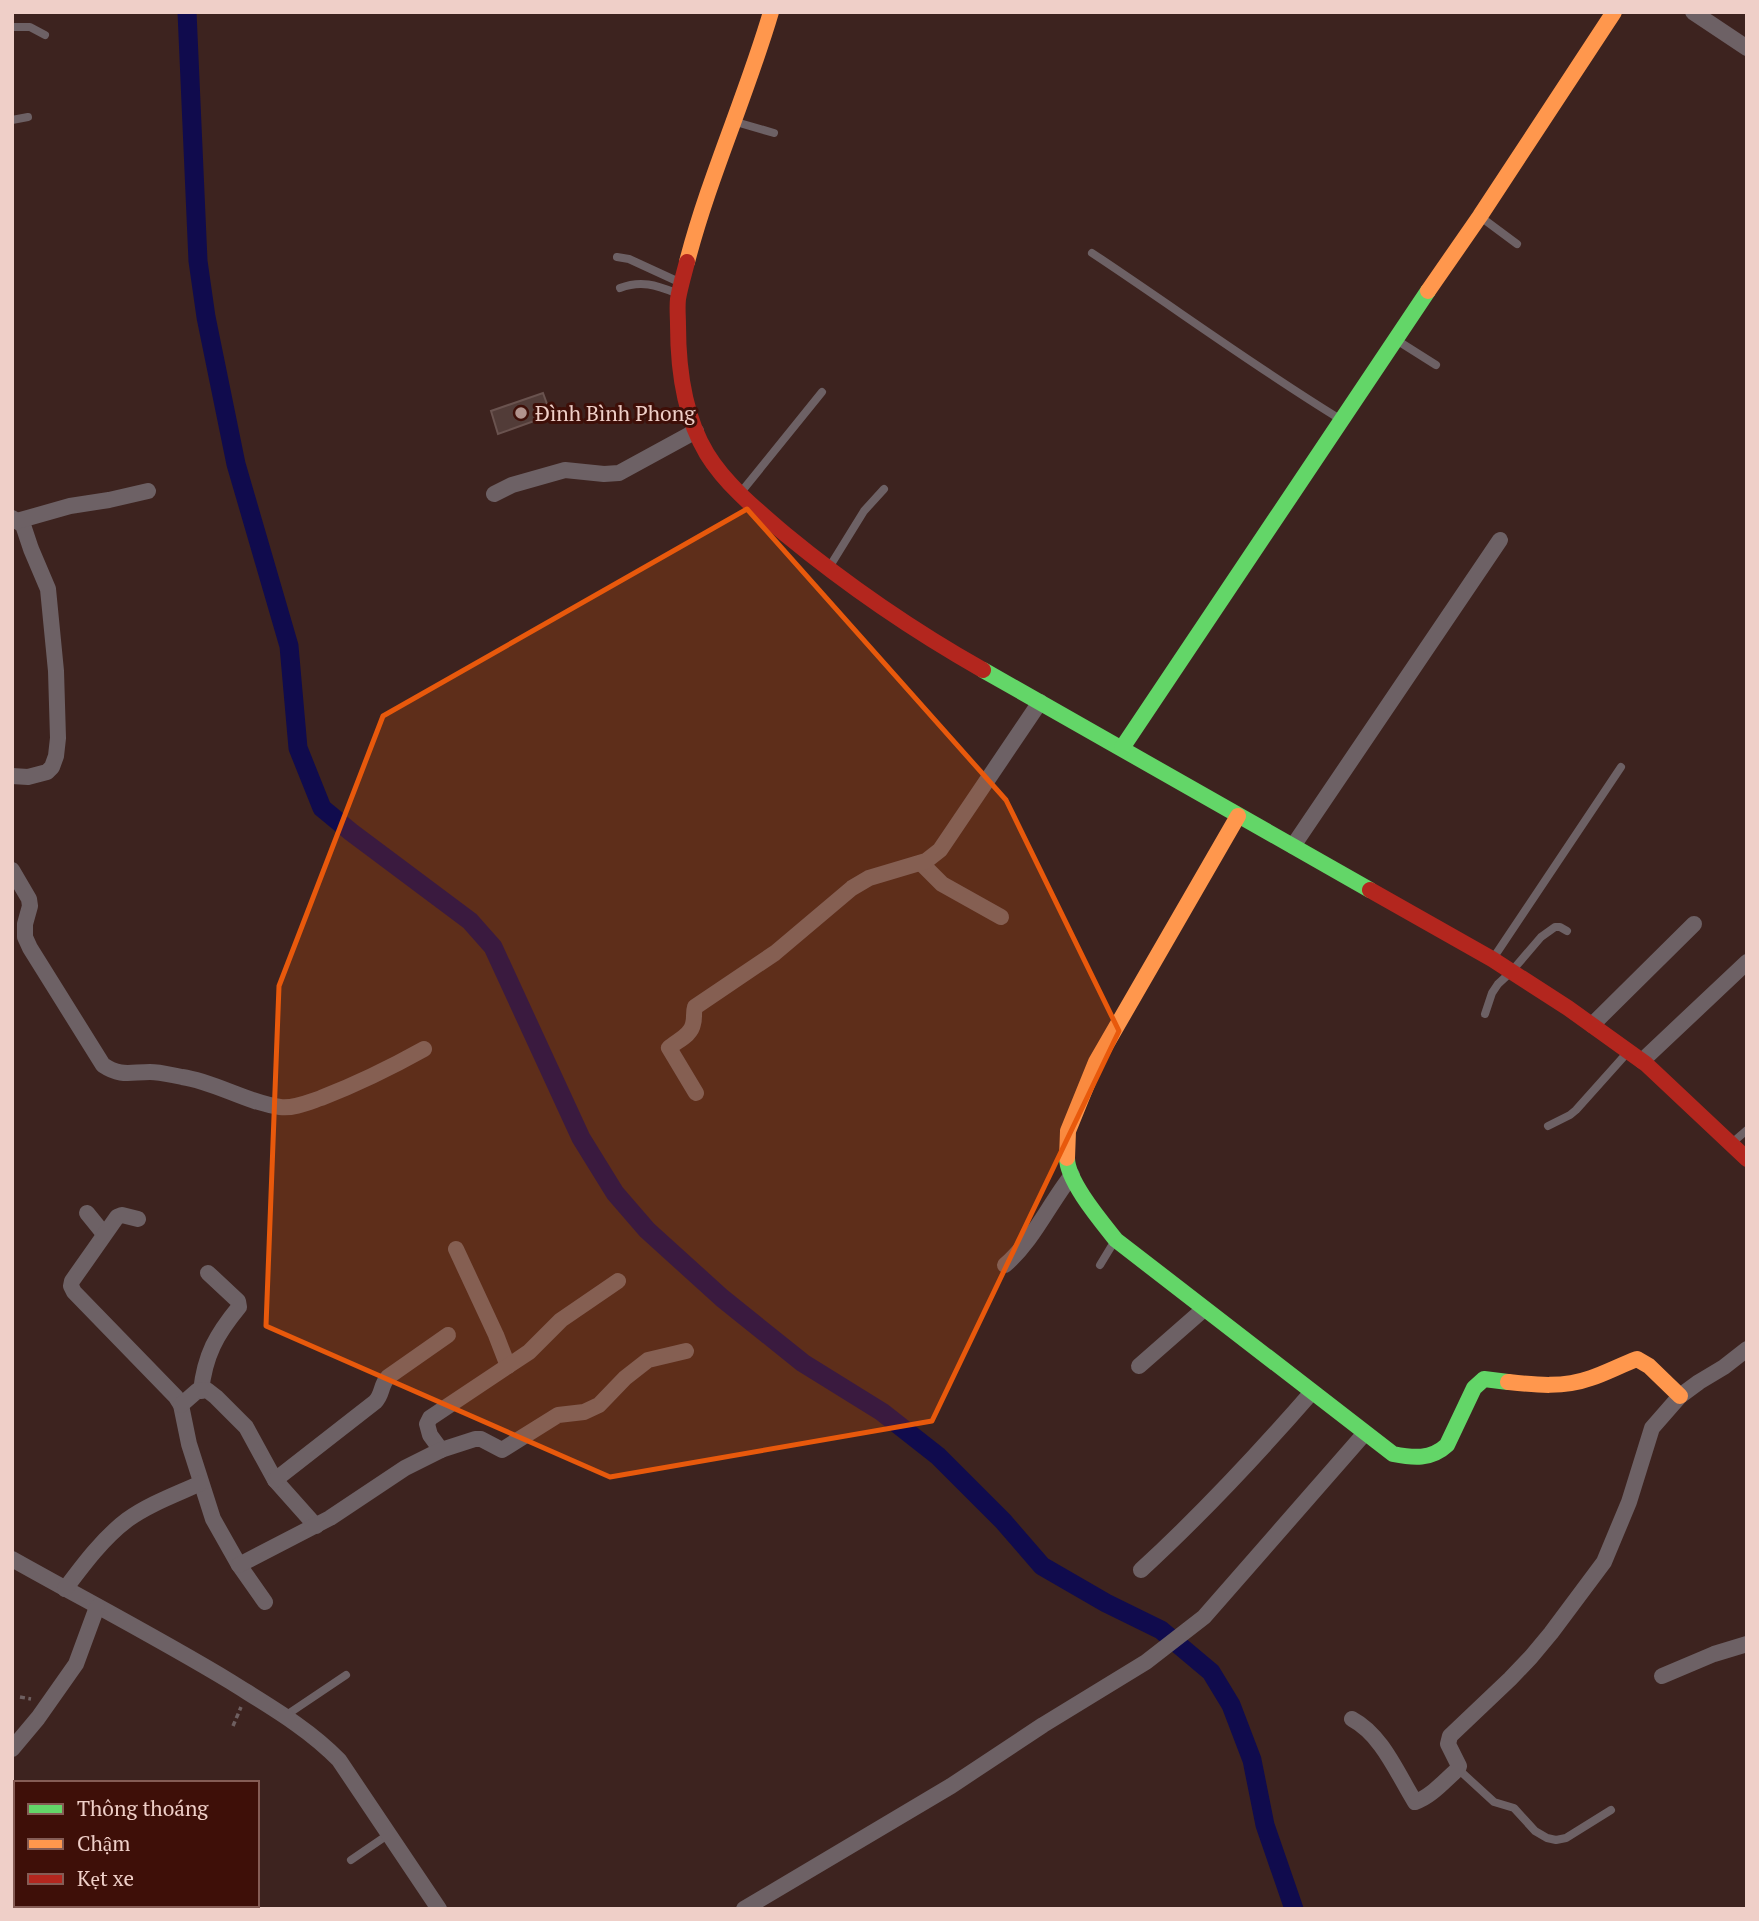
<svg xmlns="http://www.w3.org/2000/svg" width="1759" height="1921" font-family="'PT Serif',serif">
	<rect width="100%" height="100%" fill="#3d231f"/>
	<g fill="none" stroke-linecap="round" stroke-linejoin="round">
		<polyline stroke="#100b4d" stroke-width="19" points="187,12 198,261 206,317 236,464 289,646 298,748 322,808 351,832 470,921 493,947 581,1138 615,1193 647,1230 722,1298 803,1363 882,1412 938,1456 1003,1521 1042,1566 1106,1603 1161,1630 1211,1672 1231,1705 1252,1760 1265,1825 1294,1909"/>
	</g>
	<polygon fill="#523c38" stroke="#6a534f" stroke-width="2" points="543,393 551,415 498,434 491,411"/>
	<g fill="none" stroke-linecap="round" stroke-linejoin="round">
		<g stroke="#6e5f60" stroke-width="3.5" stroke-dasharray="5 3.5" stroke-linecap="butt">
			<polyline points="20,1697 31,1699"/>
			<polyline points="233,1726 241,1707"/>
		</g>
		<g stroke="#6d6165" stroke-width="8">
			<polyline points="12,27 30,27 45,35"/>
			<polyline points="12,120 28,117"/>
			<polyline points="736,122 774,133"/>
			<polyline points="1482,218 1517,244"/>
			<path d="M1092,253C1175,308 1255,367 1340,419"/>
			<polyline points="617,257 629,259 679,282"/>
			<path d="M620,288C641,280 656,285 676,293"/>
			<polyline points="1398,341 1436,365"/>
			<polyline points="742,491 822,392"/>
			<polyline points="830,566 864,511 884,489"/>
			<polyline points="1494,957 1621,767"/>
			<polyline points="1485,1014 1492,993 1498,984 1511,972 1541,937 1555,927 1560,927 1567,931"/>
			<polyline points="1548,1126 1570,1115 1576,1110 1627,1053"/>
			<polyline points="1733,1142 1747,1130"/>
			<polyline points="1100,1265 1114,1242"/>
			<polyline points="285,1716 346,1675"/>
			<polyline points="1458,1769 1494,1802 1514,1808 1535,1831 1547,1838 1556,1840 1566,1838 1611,1810"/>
			<polyline points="351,1860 389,1834"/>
		</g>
		<g stroke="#6d6165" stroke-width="16">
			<polyline points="1693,12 1747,48"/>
			<polyline points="494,494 512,485 565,470 604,474 619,473 696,431"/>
			<polyline points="12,518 23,525 31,549 48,589 56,671 58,738 56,756 52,767 47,772 28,777 12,776"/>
			<polyline points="17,521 70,506 109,500 148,491"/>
			<polyline points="1293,846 1500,540"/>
			<polyline points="921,863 942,884 1001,917"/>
			<path d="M12,870L29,899L30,906L25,924V937L30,948L103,1065C121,1077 130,1072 150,1072C160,1072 171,1075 182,1077C216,1082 245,1102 280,1107C293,1109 309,1102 321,1098C357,1084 390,1068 424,1049"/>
			<polyline points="1592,1025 1694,924"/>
			<polyline points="1642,1061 1747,962"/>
			<path d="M696,1093L669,1048C676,1041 691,1036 693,1024C695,1018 693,1013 695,1007L775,953L852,888L869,878L926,861L940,850L1040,702"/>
			<polyline points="87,1213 104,1234"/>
			<polyline points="138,1219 122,1215 117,1217 72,1281 71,1286 74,1292 176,1397 181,1405 189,1444 213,1519 239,1565 265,1602"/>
			<polyline points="456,1249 496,1335 508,1366"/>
			<path d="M1005,1265C1033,1241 1049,1204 1072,1175"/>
			<polyline points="1139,1366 1204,1309"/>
			<path d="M201,1391C205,1355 216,1335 239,1307L238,1301L208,1273"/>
			<polyline points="181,1405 197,1391 207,1390 216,1397 246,1427 275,1480 316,1526"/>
			<polyline points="441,1450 430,1435 427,1424 430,1418 529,1352 561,1320 618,1281"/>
			<path d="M275,1480L375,1402C383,1394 380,1386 388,1377L448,1335"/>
			<path d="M12,1559C85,1600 160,1639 231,1682C269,1706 308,1728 339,1760L439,1909"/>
			<polyline points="239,1565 330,1518 405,1468 441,1450 475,1439 481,1439 502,1450 558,1415 584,1412 599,1405 625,1378 648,1360 686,1351"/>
			<path d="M1141,1570C1202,1514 1258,1454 1312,1392"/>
			<path d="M65,1589C83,1565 103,1538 127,1520C149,1504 177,1494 201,1483"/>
			<polyline points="1662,1676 1714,1654 1747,1644"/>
			<path d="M1352,1719C1382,1735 1397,1773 1415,1802C1431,1797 1445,1780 1458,1769L1459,1766L1448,1744L1450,1736L1510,1679L1531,1657L1551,1633L1604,1562L1629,1502L1652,1428L1680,1396L1699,1382L1724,1367L1747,1349"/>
			<polyline points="12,1749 38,1718 76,1664 97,1607"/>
			<polyline points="744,1909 951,1786 1043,1725 1146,1662 1204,1617 1365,1433"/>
		</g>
		<g stroke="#63d668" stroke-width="16">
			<polyline points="983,670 1370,890"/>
			<polyline points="1122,748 1428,291"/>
			<path d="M1067,1158C1067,1181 1101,1221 1116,1240L1393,1454C1413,1458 1431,1460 1447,1445L1474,1388L1484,1379L1508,1382"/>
		</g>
		<g stroke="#ff974d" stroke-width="16">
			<path d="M687,262C709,177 746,97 771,12"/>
			<polyline points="1428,291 1480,216 1614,12"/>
			<polyline points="1067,1158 1068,1131 1096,1062 1238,816"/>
			<path d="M1508,1382C1536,1385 1563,1388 1591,1378C1606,1373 1621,1365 1637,1359L1649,1366L1680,1396"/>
		</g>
		<g stroke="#b3261e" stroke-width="16">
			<path d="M687,262C684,274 680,287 678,299C677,307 678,317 678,325C678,369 684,416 707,454C726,485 758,511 785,534C847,585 914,631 983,670"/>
			<polyline points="1370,890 1492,959 1568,1008 1646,1064 1747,1159"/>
		</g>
	</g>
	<path fill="#e8590c" fill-opacity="0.2" stroke="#e8590c" stroke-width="5" stroke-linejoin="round" d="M747,509L1006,800L1119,1031L932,1421L610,1477L266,1326L279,986L383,716Z"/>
	<circle fill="#b1938d" stroke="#3e0f08" stroke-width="2.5" cx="521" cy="413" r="7"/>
	<g text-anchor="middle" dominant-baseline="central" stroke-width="6" stroke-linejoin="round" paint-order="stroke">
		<g font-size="21" fill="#efcfc8" stroke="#3e0f08" text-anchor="start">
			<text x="535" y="413">Đình Bình Phong</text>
		</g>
	</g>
	<rect width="1759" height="1921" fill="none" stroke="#efcfc8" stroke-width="28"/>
	<rect x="14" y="1781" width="245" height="126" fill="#3e0f08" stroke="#855c55" stroke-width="2"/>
	<rect x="28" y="1804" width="35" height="10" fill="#63d668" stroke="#855c55" stroke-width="2"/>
	<text x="77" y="1816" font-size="21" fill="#efcfc8">Thông thoáng</text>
	<rect x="28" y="1839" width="35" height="10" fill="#ff974d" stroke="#855c55" stroke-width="2"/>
	<text x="77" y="1851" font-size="21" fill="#efcfc8">Chậm</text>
	<rect x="28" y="1874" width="35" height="10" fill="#b3261e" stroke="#855c55" stroke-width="2"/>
	<text x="77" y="1886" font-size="21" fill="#efcfc8">Kẹt xe</text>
</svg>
